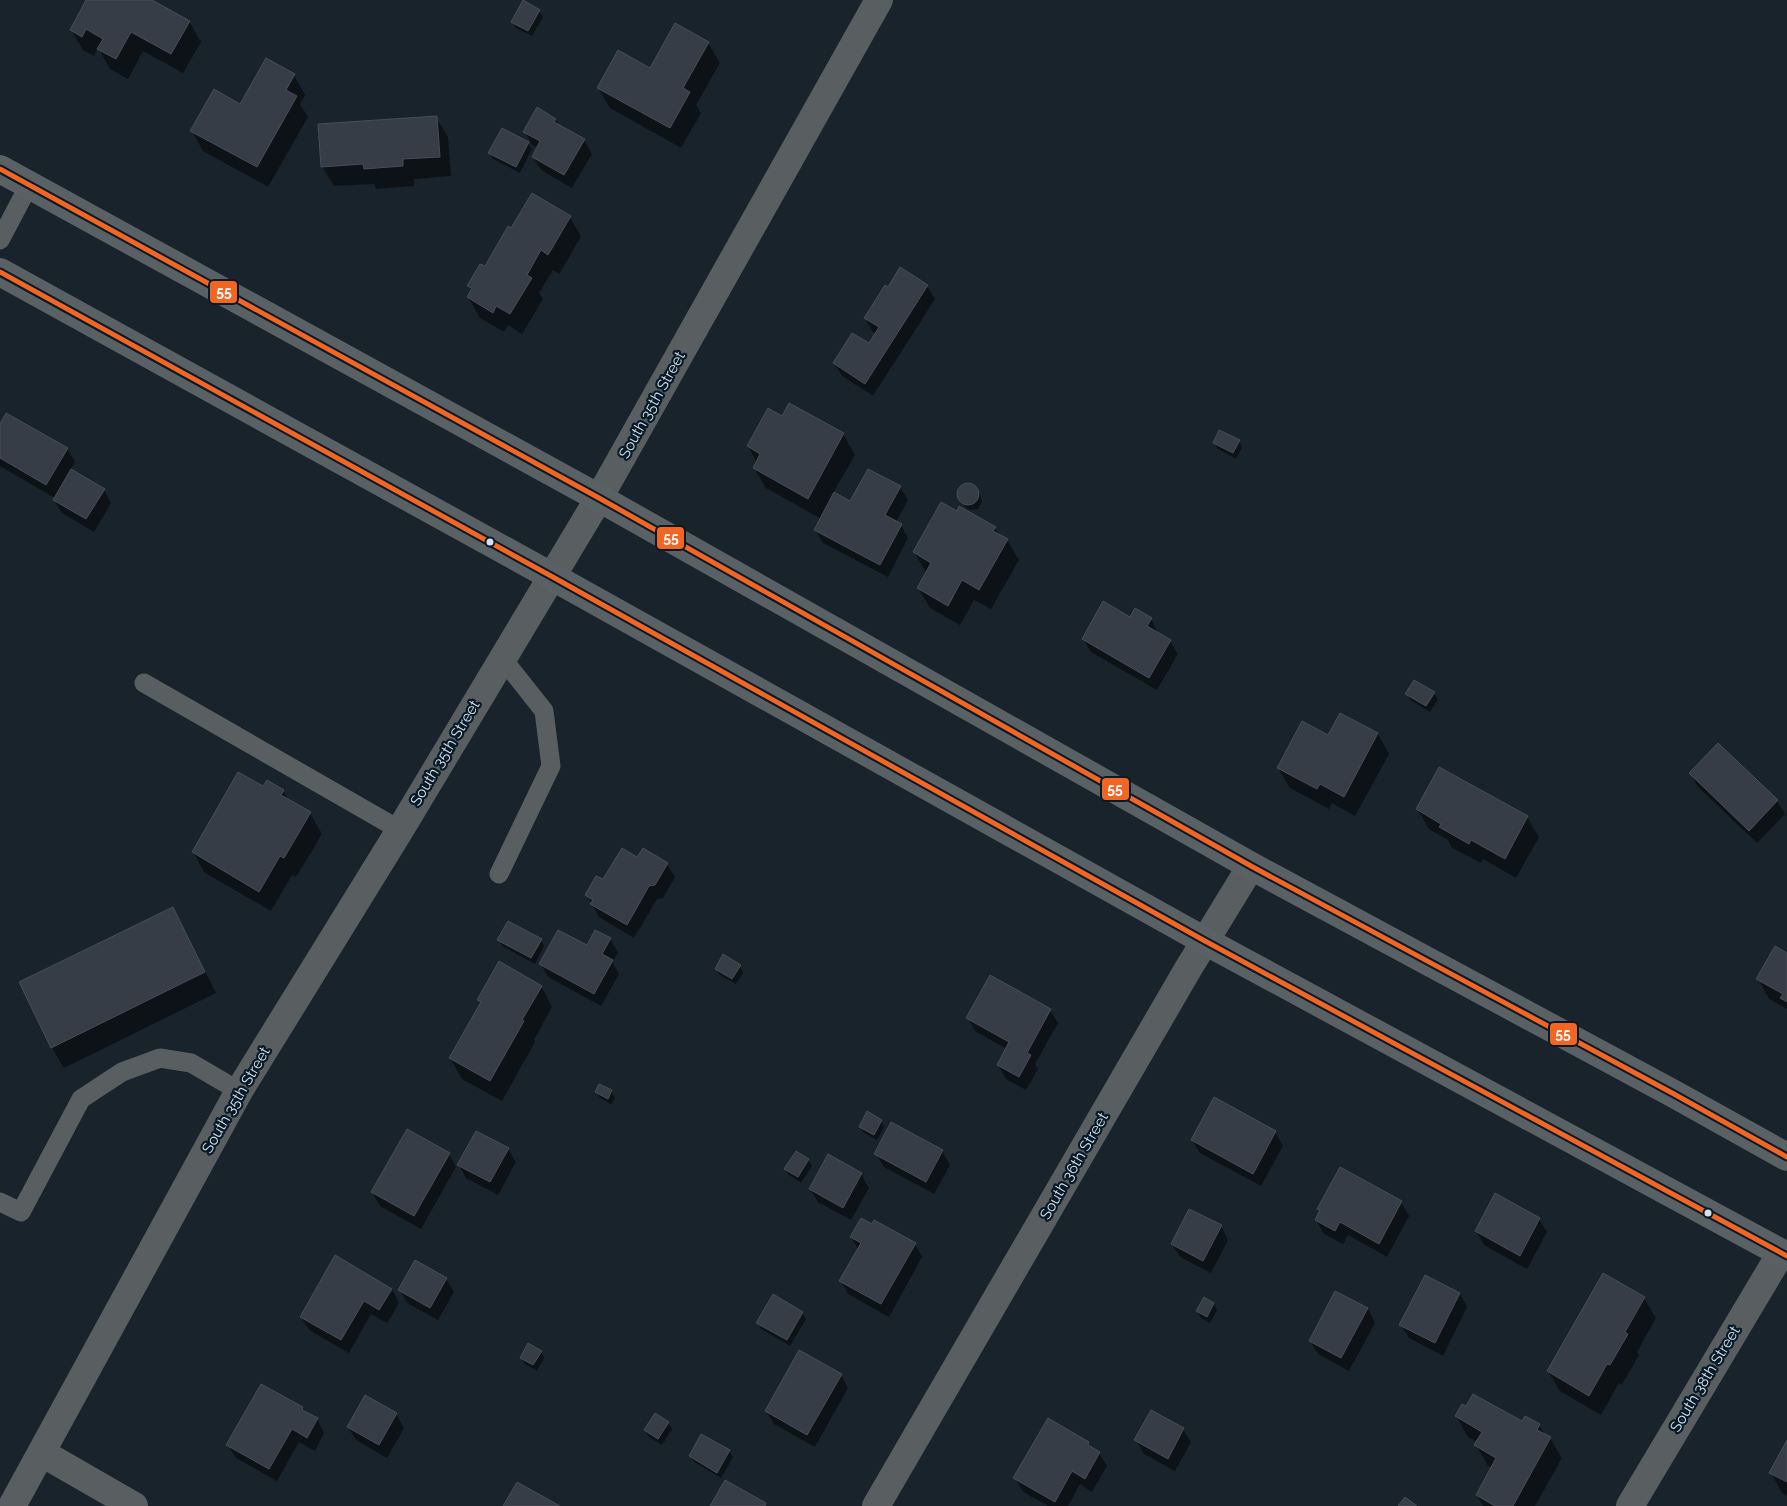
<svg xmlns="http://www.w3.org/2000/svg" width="1787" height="1506" font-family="Raleway,sans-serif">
	<rect width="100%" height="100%" fill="#19232b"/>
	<g fill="#0007">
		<polygon points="87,0 149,0 189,21 201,42 183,73 143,51 128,79 110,69 99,49 97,49 94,56 83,50 71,30"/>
		<polygon points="539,11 543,17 532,36 516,28 513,22"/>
		<polygon points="708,43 720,63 696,105 701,113 681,148 610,108 598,88 651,70"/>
		<polygon points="294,75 305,95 300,104 308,117 268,187 203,151 192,131 241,106"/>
		<polygon points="436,117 448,137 451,176 414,179 414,186 376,189 374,184 334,186 322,166"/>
		<polygon points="556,120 560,127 584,140 592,154 572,188 541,170 533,157 538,148 528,143 532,149 520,173 493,159 490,153 502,129 532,145 525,132"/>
		<polygon points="570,217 581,237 559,274 553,270 539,293 543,299 522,334 508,325 504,332 480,318 468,297 472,291 469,286 485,268 512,229"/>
		<polygon points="927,286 935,299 873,396 842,376 834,363 869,345 876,334 873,332 865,318 888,288"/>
		<polygon points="783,418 843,434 855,455 833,493 851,503 900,487 908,500 896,522 901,525 908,538 888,577 823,543 815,530 821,519 766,488 754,468 757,463 748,446"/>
		<polygon points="0,426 67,449 75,462 70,470 104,490 111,503 94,532 62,513 54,500 55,498 0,466"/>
		<polygon points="1239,441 1242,447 1236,459 1218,449 1214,443"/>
		<polygon points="970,484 976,488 980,494 982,502 978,509 970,510 964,506 960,500 959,492 962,486"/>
		<polygon points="957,512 995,528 1000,536 1007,540 1019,560 991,609 974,600 960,625 930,608 918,588 926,572 914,552"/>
		<polygon points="1130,618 1151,619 1158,633 1158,634 1170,641 1178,654 1157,690 1091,652 1083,639"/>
		<polygon points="1434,693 1438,699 1430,712 1410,700 1407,694"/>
		<polygon points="1340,714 1378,734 1389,754 1355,816 1332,803 1329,809 1290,788 1278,768 1328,737"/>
		<polygon points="1691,774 1777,801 1785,814 1757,843 1698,787"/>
		<polygon points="263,788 283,791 289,801 310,813 322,834 296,877 292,875 271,911 205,873 193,852"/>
		<polygon points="1417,809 1527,817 1539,837 1516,878 1483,859 1481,863 1452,848 1448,840 1429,829"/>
		<polygon points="638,859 667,864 675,877 663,898 657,899 634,938 599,917 587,895"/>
		<polygon points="173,908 216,993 64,1068 52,1048 21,983"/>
		<polygon points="610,939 618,953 612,962 619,974 601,1006 548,977 541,964"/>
		<polygon points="499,940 541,940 544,946 535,964 502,946"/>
		<polygon points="1787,954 1787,1009 1769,999 1758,979"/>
		<polygon points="740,966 743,973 736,984 720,975 716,969"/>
		<polygon points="541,986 552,1007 534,1040 535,1042 502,1101 462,1079 450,1058 481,1004 479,1000"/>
		<polygon points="1050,1010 1058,1023 1035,1064 1038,1069 1026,1090 1006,1079 998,1065 1007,1049 975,1031 968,1018"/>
		<polygon points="611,1091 615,1098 611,1104 600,1098 597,1092"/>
		<polygon points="1214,1099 1275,1132 1283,1146 1261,1186 1200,1153 1192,1140"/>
		<polygon points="881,1121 884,1127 877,1140 864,1133 860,1127"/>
		<polygon points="508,1149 516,1162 498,1195 466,1178 459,1165"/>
		<polygon points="942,1151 950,1165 934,1194 884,1167 876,1154"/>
		<polygon points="449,1154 456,1167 421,1229 380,1206 372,1192"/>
		<polygon points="828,1156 861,1174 869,1188 851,1220 818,1202 810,1189"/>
		<polygon points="808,1160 812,1166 801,1183 789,1175 785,1169"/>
		<polygon points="1341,1169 1401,1202 1409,1216 1387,1257 1348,1235 1343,1244 1324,1234 1316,1220 1321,1212 1319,1209"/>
		<polygon points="1539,1219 1547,1232 1527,1269 1484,1245 1476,1231"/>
		<polygon points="1221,1226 1228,1240 1211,1273 1180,1257 1172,1244"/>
		<polygon points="851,1237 915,1244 922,1257 889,1317 848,1294 841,1281 858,1249"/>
		<polygon points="1425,1277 1460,1294 1467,1307 1443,1356 1409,1338 1401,1325"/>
		<polygon points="446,1279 454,1292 438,1320 407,1303 400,1290"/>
		<polygon points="392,1289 399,1303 387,1323 371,1314 349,1353 309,1330 301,1317"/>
		<polygon points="1336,1292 1368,1309 1375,1323 1349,1371 1318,1354 1310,1341"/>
		<polygon points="1644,1298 1656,1318 1637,1352 1639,1355 1622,1385 1619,1383 1601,1415 1560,1391 1548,1371"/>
		<polygon points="1204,1299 1214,1304 1217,1310 1210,1323 1201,1318 1197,1311"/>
		<polygon points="802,1313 806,1319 790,1346 761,1329 758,1323"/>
		<polygon points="541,1352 544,1358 537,1371 525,1364 521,1358"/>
		<polygon points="841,1375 848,1388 815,1447 774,1424 766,1411"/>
		<polygon points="302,1408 305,1413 317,1419 324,1433 315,1451 299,1442 277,1481 236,1458 228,1445"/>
		<polygon points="396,1414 404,1428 387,1458 356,1440 348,1427"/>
		<polygon points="1456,1416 1539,1425 1545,1435 1550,1438 1562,1458 1535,1506 1483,1506 1477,1495 1492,1468 1488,1466 1476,1445 1478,1442 1468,1437"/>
		<polygon points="668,1423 672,1429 662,1445 649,1437 645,1430"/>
		<polygon points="1183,1429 1191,1442 1175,1471 1144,1454 1136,1440"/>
		<polygon points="1088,1443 1092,1449 1099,1453 1107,1466 1092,1492 1080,1484 1068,1506 1048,1506 1023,1492 1015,1478"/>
		<polygon points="1787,1443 1787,1496 1782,1493 1771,1473"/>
		<polygon points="729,1451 733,1457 721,1478 694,1462 690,1456"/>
	</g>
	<g fill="#363d47" stroke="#484d56">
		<polygon points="86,0 152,0 190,21 171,54 131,32 116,59 97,49 103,39 86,29 82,37 70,30"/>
		<polygon points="523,0 540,10 528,31 511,22"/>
		<polygon points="675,23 709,42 683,88 690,92 670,128 597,88 618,50 650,68"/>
		<polygon points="266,58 295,74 286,90 297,96 257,167 190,131 214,89 240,104"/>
		<polygon points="537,107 556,119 554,122 585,139 564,175 532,157 540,141 523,132"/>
		<polygon points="437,116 440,157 403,159 403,166 364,169 363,164 321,167 318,124"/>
		<polygon points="502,128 529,142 516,167 488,153"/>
		<polygon points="532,193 571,216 548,255 541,250 527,275 532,278 510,314 496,306 493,313 467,297 472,288 467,286 480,264 485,266 508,226 511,228"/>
		<polygon points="900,267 928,285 865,384 833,363 852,333 869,343 879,327 864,318 885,285 888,287"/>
		<polygon points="789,403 844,433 808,499 753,468 760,454 747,446 768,408 782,416"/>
		<polygon points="6,413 68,448 46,485 0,458 0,424"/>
		<polygon points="1219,430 1240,440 1233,453 1213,443"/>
		<polygon points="71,469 105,489 86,519 53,500"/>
		<polygon points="868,469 901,486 885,515 902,524 880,565 814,530 834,492 850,501"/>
		<circle cx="968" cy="494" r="11"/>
		<polygon points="941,502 957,511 959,506 996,527 993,531 1008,539 979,590 962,580 948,606 917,588 931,563 913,552"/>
		<polygon points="1103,601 1130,617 1135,608 1152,618 1147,626 1171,640 1149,678 1082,639"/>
		<polygon points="1414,680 1435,692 1426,706 1405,694"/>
		<polygon points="1340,713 1378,733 1344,797 1320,784 1317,789 1277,768 1302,721 1328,735"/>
		<polygon points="1718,743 1778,800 1749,831 1689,773"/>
		<polygon points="1439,767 1528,816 1505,859 1471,840 1469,844 1439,827 1441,824 1416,809"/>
		<polygon points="238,772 263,786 267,780 284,790 281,795 311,812 284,858 280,856 259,892 192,852"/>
		<polygon points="622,848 637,857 643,848 668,863 655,885 649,886 627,925 590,904 593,900 585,895 596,876 603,879"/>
		<polygon points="173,907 205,972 51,1048 19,982"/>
		<polygon points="508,921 542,939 531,958 497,940"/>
		<polygon points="558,930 587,945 595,930 611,938 602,954 613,960 594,994 539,964"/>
		<polygon points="1775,946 1787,953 1787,1002 1780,998 1783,994 1756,979"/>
		<polygon points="723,954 741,965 732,979 715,969"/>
		<polygon points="499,961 542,986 522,1020 524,1021 490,1081 449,1058 481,1002 477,1000"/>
		<polygon points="990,975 1051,1009 1027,1053 1031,1055 1019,1077 997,1065 1009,1042 966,1018"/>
		<polygon points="599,1084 612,1090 608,1099 595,1092"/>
		<polygon points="1214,1097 1276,1131 1253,1174 1191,1140"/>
		<polygon points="867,1111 882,1120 874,1135 859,1127"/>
		<polygon points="891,1122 943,1150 926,1182 874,1154"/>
		<polygon points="407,1129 450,1153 414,1216 371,1192"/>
		<polygon points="476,1131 509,1148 490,1182 457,1165"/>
		<polygon points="796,1151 809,1159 798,1177 784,1169"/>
		<polygon points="828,1154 862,1173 843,1208 809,1189"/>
		<polygon points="1340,1167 1402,1201 1379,1244 1340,1222 1335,1231 1315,1220 1320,1210 1317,1209"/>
		<polygon points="1495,1193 1540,1218 1520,1256 1475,1231"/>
		<polygon points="1189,1209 1222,1225 1203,1261 1171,1244"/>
		<polygon points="861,1218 872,1224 874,1220 916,1243 881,1304 839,1281 861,1243 850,1237"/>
		<polygon points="335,1255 392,1289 379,1310 364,1301 341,1340 300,1317"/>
		<polygon points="415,1260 447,1278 430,1308 398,1290"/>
		<polygon points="1603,1273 1645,1297 1625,1332 1628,1334 1610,1365 1607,1364 1589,1396 1547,1371"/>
		<polygon points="1425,1275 1460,1293 1435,1343 1399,1325"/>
		<polygon points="1335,1291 1368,1308 1341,1358 1309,1341"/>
		<polygon points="773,1294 803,1312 787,1340 756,1323"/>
		<polygon points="1204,1297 1214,1303 1207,1317 1196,1311"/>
		<polygon points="528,1343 542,1351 533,1365 520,1358"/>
		<polygon points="799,1350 842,1374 807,1435 765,1411"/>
		<polygon points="261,1384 303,1407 302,1410 318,1418 307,1438 292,1429 269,1469 226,1445"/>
		<polygon points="1473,1394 1522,1421 1525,1416 1540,1424 1537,1430 1551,1437 1513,1506 1495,1506 1476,1495 1496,1458 1474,1445 1482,1432 1455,1416 1462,1404 1466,1406"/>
		<polygon points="365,1395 397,1413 379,1445 347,1427"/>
		<polygon points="1151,1410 1184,1428 1168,1459 1134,1440"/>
		<polygon points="655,1413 669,1422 658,1439 644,1430"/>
		<polygon points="1048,1418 1089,1442 1088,1445 1100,1452 1085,1479 1072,1471 1055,1502 1013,1478"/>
		<polygon points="701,1434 730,1450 717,1473 689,1456"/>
		<polygon points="1787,1440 1787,1482 1769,1473"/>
		<polygon points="725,1480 766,1503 765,1506 710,1506"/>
		<polygon points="517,1482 560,1506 503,1506"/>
		<polygon points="1405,1497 1417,1506 1398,1506"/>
	</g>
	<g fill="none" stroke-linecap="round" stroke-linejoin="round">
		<g stroke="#595e60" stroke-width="19">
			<polyline points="0,240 29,185"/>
			<polyline points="144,683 400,830"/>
			<polyline points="499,874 551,766 544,711 502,658"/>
			<polyline points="0,1202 21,1212 81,1099 122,1072 160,1058 191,1063 239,1091"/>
		</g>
		<g stroke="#595e60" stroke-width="28">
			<polyline points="42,1453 134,1506"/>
			<polyline points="876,1506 1188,969 1251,866"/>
			<polyline points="1630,1506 1781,1253"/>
		</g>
		<polyline stroke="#595e60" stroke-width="28" points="12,1506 239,1091 400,830 599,498 879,0"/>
		<g stroke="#5a6164" stroke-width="28">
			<polyline points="0,169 599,498 1251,866 1674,1094 1787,1157"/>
			<polyline points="0,272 551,576 1205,941 1787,1256"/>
		</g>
		<g stroke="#081a27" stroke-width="9">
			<g id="bus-1">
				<polyline points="0,169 599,498 1251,866 1674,1094 1787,1157"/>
				<polyline points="0,272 551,576 1205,941 1787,1256"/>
			</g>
		</g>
		<use href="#bus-1" stroke="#f26522" stroke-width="5"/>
	</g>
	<g fill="#d6e1eb" stroke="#081a27" stroke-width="2">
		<circle cx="490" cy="542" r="4.5"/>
		<circle cx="1708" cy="1213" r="4.5"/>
	</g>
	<g text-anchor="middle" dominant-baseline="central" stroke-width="4.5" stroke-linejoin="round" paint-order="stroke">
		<g font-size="15" fill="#d6e1eb" stroke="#081a27">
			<text transform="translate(652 405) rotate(-61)">South 35th Street</text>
			<text transform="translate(445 753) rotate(-59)">South 35th Street</text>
			<text transform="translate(236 1100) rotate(-60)">South 35th Street</text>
			<text transform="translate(1074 1166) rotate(-60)">South 36th Street</text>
			<text transform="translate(1705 1379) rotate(-59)">South 38th Street</text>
		</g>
	</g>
	<g stroke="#081a27" stroke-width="2">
		<rect x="209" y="280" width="29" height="24" rx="5" fill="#f26522"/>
		<rect x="656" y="526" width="29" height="24" rx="5" fill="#f26522"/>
		<rect x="1101" y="777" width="29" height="24" rx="5" fill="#f26522"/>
		<rect x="1549" y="1022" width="29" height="24" rx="5" fill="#f26522"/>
	</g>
	<g font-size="14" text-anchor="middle" font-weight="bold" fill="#fff">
		<text x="224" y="297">55</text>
		<text x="671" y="543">55</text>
		<text x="1115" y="794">55</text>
		<text x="1563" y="1039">55</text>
	</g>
</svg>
